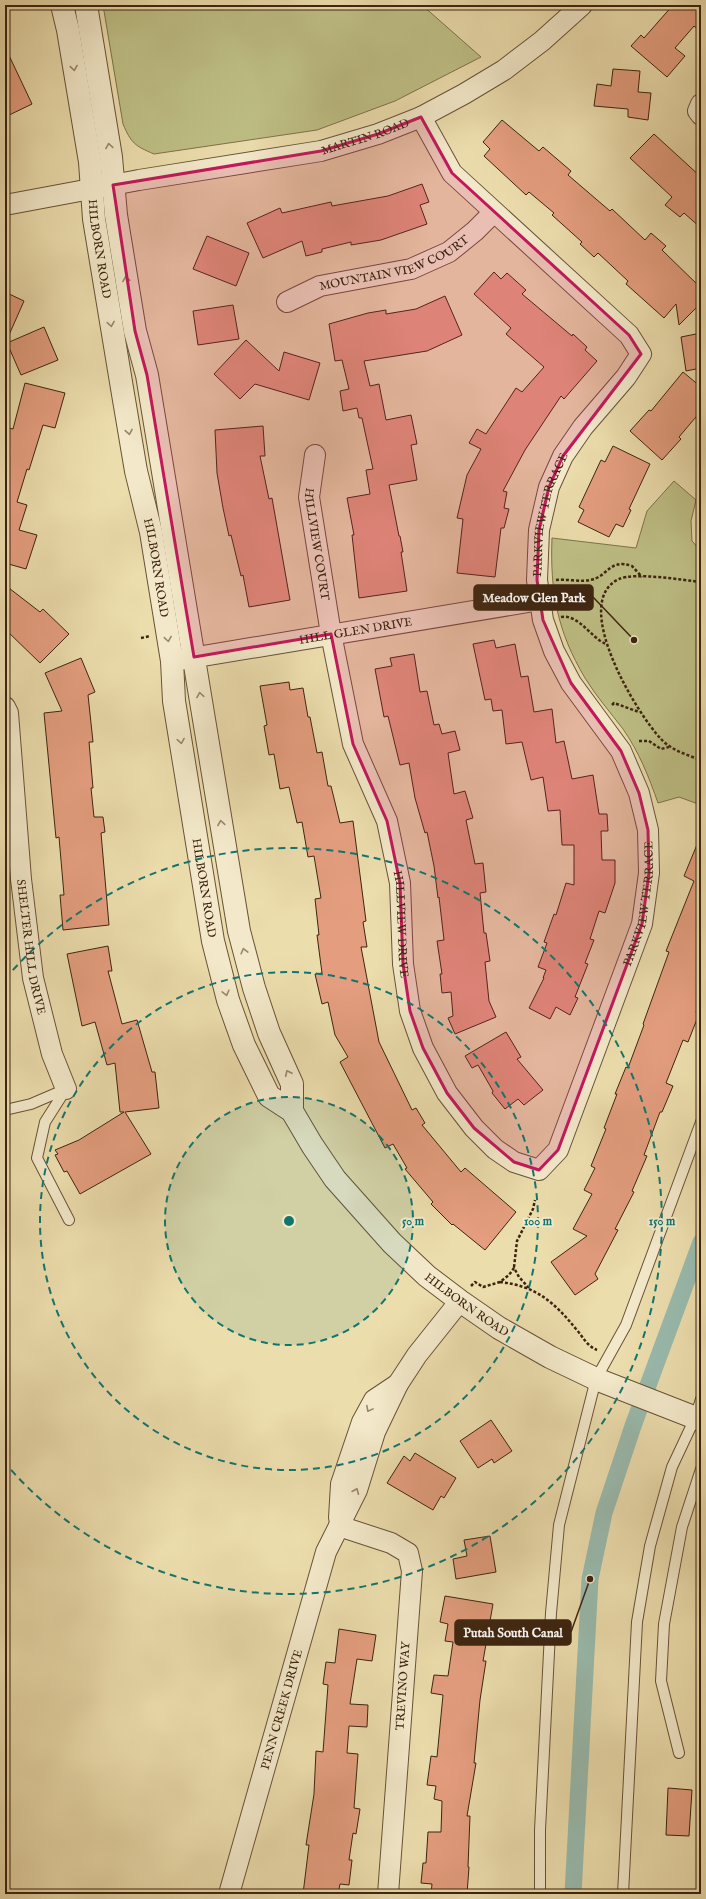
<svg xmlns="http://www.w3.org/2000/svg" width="706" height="1899" font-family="'IM FELL English',serif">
	<rect width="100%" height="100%" fill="#ecddad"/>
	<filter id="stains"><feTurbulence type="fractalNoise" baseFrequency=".005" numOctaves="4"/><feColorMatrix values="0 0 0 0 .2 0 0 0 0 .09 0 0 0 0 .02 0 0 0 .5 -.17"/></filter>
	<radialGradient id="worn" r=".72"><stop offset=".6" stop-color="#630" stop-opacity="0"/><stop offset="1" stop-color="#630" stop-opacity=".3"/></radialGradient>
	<g fill="#bebf85" stroke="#7e724a">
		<path d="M103,5H422L481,57L395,101L317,130L154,154C135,146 131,143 123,124Z"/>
		<path d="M674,481L696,500L691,521L692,541L701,551V805L679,797L658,803C649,777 639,752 623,729C610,712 596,696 585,678C557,631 550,591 552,538L636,548L647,511Z"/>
	</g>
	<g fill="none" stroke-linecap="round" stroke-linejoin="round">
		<polyline stroke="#99bbae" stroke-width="17" points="573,1894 590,1579 604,1513 633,1426 701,1242"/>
	</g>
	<g fill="#e49e7f" stroke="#3d2410">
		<polygon points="673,5 701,5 701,32 694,26 675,48 685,56 667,77 631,46 641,35 644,38"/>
		<polygon points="5,47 32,104 5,117"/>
		<polygon points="613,69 640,71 638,92 651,93 648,120 628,117 628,109 594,106 597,84 611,86"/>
		<polygon points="502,120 539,151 543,147 571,171 568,175 610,211 612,209 645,240 651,233 666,246 662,250 701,288 701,303 679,325 676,304 664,318 626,284 628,281 598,253 594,257 580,244 582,242 552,215 554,213 529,192 526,195 484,156 490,149 483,142"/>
		<polygon points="654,134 701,177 701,228 684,213 680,217 665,205 672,197 630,158"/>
		<polygon points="422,184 429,202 420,205 427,224 381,240 351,245 351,242 322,249 322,252 306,256 302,241 263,258 247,223 280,208 282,213 331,202 332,206 388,196"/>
		<polygon points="207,236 249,253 236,286 193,269"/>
		<polygon points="494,272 501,279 507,273 526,290 522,294 572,336 573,334 587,347 585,350 597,361 564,399 561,396 525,450 503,491 507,492 504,508 509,509 504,528 501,528 495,577 457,573 463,519 457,518 467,475 481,449 469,443 477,429 486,434 516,388 522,392 544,367 506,334 511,328 474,294"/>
		<polygon points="5,292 24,301 5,344"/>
		<polygon points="445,296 462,335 427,351 364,361 370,386 379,384 386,420 411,415 417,444 411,445 417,480 389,485 399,536 400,536 403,552 401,552 407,591 359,598 352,535 354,535 347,498 370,494 366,470 373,469 362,418 359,418 357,408 343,411 340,391 349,389 342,360 335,361 329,324 368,313 386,310 386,314 416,309"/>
		<polygon points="233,305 239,339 198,345 193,311"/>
		<polygon points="44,327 58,360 21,375 7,343"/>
		<polygon points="701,333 701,368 686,371 681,337"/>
		<polygon points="246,340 279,371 284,352 320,363 309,400 255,384 240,399 214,374"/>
		<polygon points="683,372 701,387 701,411 679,437 681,439 662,460 630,431 649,410 651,411"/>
		<polygon points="25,383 65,393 55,428 43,425 29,470 27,469 17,502 27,505 19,530 37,535 26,569 5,563 5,427 13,429"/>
		<polygon points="263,426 265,456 260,456 269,499 272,498 290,600 249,607 243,575 241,576 231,535 229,536 223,508 217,473 215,430"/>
		<polygon points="613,446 650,464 629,509 631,510 623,527 616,524 609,537 578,522 584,510 579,507 601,460 605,462"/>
		<polygon points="5,585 40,612 43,609 69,634 40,663 5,629"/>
		<polygon points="494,640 496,648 515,644 521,677 528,676 534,712 552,709 556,743 564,741 572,779 593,775 599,814 607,814 608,831 601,831 602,860 615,860 615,883 605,913 599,911 590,939 594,940 585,963 588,964 575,997 578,998 570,1015 556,1007 550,1019 529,1008 544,978 543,978 546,970 538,967 547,943 544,942 554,914 556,915 566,883 574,885 574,845 562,845 560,810 548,811 543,777 531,780 522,742 506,744 502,710 493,711 491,699 485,700 473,644"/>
		<polygon points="414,654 420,692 427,691 434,725 439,724 442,734 455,731 460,750 448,753 454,794 465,791 473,818 466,820 475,864 483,863 486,892 480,893 484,933 486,933 490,961 485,962 489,1001 496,1017 455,1034 448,1018 453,1016 451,992 442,993 440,974 442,974 437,941 444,940 439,897 438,898 434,866 427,832 425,833 415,798 409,763 400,765 388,716 384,717 375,669 392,666 390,658"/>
		<polygon points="81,658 95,692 88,695 93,742 89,742 93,788 91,788 94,817 103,817 105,832 101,833 109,925 63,930 60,895 64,895 59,837 56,838 44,713 62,711 45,673"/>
		<polygon points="289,682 290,690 303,688 308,717 310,717 317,753 322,752 328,786 331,786 340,823 353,821 366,921 363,922 367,947 361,947 379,1042 412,1110 416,1108 425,1123 422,1125 461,1172 465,1168 516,1212 485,1250 453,1224 452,1225 431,1204 433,1202 405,1169 407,1168 393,1144 385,1148 340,1062 348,1057 335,1035 328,1002 322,1004 315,974 322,973 317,935 319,935 315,899 321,898 314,856 308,857 302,822 297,823 289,787 280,789 274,754 269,755 264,726 267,725 260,686"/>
		<polygon points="701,835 701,997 696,1012 699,1014 688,1042 683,1040 666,1083 673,1086 662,1112 660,1112 644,1155 647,1156 632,1191 634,1192 615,1229 618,1230 595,1274 598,1279 575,1295 551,1262 587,1236 573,1229 592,1194 584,1190 595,1168 591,1166 606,1129 604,1128 617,1094 615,1094 626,1067 628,1068 644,1025 643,1024 669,952 666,951 694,881 684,876"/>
		<polygon points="108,946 112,971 108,971 122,1024 137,1020 152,1072 155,1072 159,1108 125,1112 151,1154 80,1194 67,1171 64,1172 55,1155 58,1154 55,1150 79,1140 124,1112 120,1112 115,1063 107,1065 95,1022 82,1026 67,954"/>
		<polygon points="506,1032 521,1057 517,1059 543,1090 524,1105 518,1099 505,1109 492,1093 493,1091 478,1065 472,1068 465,1056"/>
		<polygon points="491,1420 512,1451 494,1463 492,1459 478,1468 460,1441"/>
		<polygon points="415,1453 456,1478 444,1498 441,1496 433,1510 387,1483 404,1456 410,1461"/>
		<polygon points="490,1536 496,1572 456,1579 453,1559 467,1556 464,1540"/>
		<polygon points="445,1596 493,1604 483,1661 486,1661 480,1700 474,1763 476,1763 467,1816 470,1816 468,1867 469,1867 467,1894 431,1894 432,1884 421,1883 423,1863 426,1863 428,1832 441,1832 442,1801 434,1799 436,1786 427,1785 431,1756 437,1757 443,1695 431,1693 434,1675 448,1676 453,1642 445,1641 448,1624 440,1622"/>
		<polygon points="339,1629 376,1635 372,1661 357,1659 350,1704 368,1705 367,1727 349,1726 347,1753 358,1754 354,1808 360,1809 356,1834 353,1833 349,1860 352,1860 349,1885 340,1884 338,1894 303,1894 309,1845 306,1845 314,1794 316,1751 323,1752 328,1685 323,1684 326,1662 335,1663"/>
		<polygon points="668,1788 692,1790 689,1836 666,1835"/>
	</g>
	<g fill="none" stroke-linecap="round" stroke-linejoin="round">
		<g stroke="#695237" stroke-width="12">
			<g id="service">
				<polyline points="5,1110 31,1104 66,1089 45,1122 37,1158 69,1220"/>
				<polyline points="679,1753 661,1681 664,1624 682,1527 701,1469"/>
				<polyline points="540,1894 540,1830 551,1613 559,1525 596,1379 626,1325 701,1122"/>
				<polyline points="623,1894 637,1622 650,1546 672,1467 695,1418 701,1399"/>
			</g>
		</g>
		<g stroke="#695237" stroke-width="22">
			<g id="minor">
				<polyline points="701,104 698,111 701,115"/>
				<path id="s1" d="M5,205L139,180L321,151L378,134L421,117L464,94L504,70L542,41L582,5"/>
				<path id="s2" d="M287,302L320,286L411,269L449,252L475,231L494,212"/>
				<path id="s3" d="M315,455L309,497L331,634L353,744L387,821L400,883L403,964L410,1011L423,1048L447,1093L474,1128L495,1149L514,1162L539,1170L558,1150L603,1029L642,924L649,873L648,830L639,793L621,751L571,683L554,651L543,620L537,580L539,530L549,487L563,456L583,427L626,377L641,354L629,335L452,173L421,117"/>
				<path id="s4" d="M179,660L540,600"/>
				<path id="s5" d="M5,707L8,713L21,879L33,978L52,1054L66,1089"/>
				<polyline points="339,1518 341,1484 362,1422 374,1400 398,1384"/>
				<polyline points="339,1526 391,1543 408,1553 412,1571 388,1894"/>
				<path id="s6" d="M229,1894L326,1552L357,1490L375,1432L398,1384L417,1355L460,1301"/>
			</g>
		</g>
		<g stroke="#695237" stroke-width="24">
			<g id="tertiary">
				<path id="s7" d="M62,5L68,30L90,162L94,219L123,394L136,471L151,532L172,661L174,701L213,941L228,1000L244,1045L269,1096L292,1111L312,1145L335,1179L392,1243L427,1276L460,1301L499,1328L550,1357L596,1379L701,1420"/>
				<polyline points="86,5 111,157 116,215 135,331 147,375 239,931 254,988 269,1033 292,1084 292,1111"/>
			</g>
		</g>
		<g stroke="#3d2410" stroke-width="2.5" stroke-dasharray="3 2" stroke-linecap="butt">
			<path d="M556,580C564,579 583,582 590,580C608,577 609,558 632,566L642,577"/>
			<path d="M701,582C682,580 635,572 619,579C569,602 637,714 661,739C671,750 687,755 701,760"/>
			<polyline points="701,614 698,629 701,638"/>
			<path d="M561,617C579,614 591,638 606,644"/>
			<polyline points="141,638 150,636"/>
			<polyline points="612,705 614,703 639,712"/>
			<polyline points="639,741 649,741 661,749 669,747"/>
			<polyline points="514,1267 517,1241 533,1209 535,1200"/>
			<polyline points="471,1286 475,1282 483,1287 500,1282"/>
			<path d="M529,1288L519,1277L514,1268L509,1275L500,1282C536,1286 554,1302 576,1329C583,1337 587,1346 597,1350"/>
		</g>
		<use href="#service" stroke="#f3e9ca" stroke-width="10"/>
		<use href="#minor" stroke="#f3e9ca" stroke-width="20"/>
		<use href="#tertiary" stroke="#f3e9ca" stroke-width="22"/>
	</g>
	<defs><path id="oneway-chevron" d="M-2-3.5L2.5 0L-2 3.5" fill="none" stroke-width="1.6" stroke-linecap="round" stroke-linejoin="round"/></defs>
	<g stroke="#98866d">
		<use href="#oneway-chevron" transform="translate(74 68) rotate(81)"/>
		<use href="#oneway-chevron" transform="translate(109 146) rotate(-99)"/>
		<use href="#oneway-chevron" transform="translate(126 279) rotate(-99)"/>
		<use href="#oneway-chevron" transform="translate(111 324) rotate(81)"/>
		<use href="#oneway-chevron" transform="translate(129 432) rotate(80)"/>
		<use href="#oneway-chevron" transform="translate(168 639) rotate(81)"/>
		<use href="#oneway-chevron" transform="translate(200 695) rotate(-99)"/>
		<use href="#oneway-chevron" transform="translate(181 741) rotate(81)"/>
		<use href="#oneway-chevron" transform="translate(221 823) rotate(-99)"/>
		<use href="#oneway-chevron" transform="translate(244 951) rotate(-104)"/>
		<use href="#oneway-chevron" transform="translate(226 993) rotate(76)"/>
		<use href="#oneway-chevron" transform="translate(288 1073) rotate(-115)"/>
		<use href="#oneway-chevron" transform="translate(369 1409) rotate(118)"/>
		<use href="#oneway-chevron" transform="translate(356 1491) rotate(-67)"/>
	</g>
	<path fill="#c2185b" fill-opacity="0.2" stroke="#c2185b" stroke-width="3" stroke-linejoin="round" d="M421,117L452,173L629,335L641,354L563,456L549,487L539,530L537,580L543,620L571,683L621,751L639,793L648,830L649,873L642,924L603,1029L558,1150L539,1170L514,1162L474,1128L447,1093L423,1048L410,1011L403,964L400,883L387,821L353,744L331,634L194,657L147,375L135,331L113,185L321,151L378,134Z"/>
	<circle cx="289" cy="1221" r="124" fill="#0f766e" fill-opacity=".12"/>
	<g fill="none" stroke="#0f766e" stroke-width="2" stroke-dasharray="7 5">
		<circle cx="289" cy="1221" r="124"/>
		<circle cx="289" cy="1221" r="249"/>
		<path d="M5 979A373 373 0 1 1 5 1463"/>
	</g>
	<g text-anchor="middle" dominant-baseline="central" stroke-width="4" stroke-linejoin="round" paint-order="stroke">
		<g font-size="12" fill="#3d2410" stroke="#f3e9ca">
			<text stroke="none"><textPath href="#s1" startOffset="367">MARTIN ROAD</textPath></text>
			<text stroke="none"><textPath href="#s7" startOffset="247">HILBORN ROAD</textPath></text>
			<text stroke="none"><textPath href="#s2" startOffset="115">MOUNTAIN VIEW COURT</textPath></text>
			<text stroke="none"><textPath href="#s3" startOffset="1491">PARKVIEW TERRACE</textPath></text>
			<text stroke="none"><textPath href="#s3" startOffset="90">HILLVIEW COURT</textPath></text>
			<text stroke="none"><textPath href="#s7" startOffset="571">HILBORN ROAD</textPath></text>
			<text stroke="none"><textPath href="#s4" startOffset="179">HILL GLEN DRIVE</textPath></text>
			<text stroke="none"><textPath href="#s7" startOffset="895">HILBORN ROAD</textPath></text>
			<text stroke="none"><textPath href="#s3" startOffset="1071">PARKVIEW TERRACE</textPath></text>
			<text stroke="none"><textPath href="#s3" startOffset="482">HILLVIEW DRIVE</textPath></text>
			<text stroke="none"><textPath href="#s5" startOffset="242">SHELTER HILL DRIVE</textPath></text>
			<text stroke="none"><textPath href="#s7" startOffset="1405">HILBORN ROAD</textPath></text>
			<text transform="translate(403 1686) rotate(-86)">TREVINO WAY</text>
			<text stroke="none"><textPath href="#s6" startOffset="192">PENN CREEK DRIVE</textPath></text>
		</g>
	</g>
	<circle cx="289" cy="1221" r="6" fill="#0f766e" stroke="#f3e9ca" stroke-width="2"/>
	<g font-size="12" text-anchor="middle" font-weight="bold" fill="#0f766e" stroke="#f3e9ca" stroke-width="4" stroke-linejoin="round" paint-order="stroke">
		<text x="413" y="1225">50 m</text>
		<text x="538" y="1225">100 m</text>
		<text x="662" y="1225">150 m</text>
	</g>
	<path fill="none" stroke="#3d2410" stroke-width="1.5" d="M634 640L593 597M590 1579L571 1632"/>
	<g fill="#3d2410" stroke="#f3e9ca" stroke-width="1.5">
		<circle cx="634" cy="640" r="4"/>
		<circle cx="590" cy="1579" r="4"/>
	</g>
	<g fill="#3d2410" stroke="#3d2410" stroke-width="1.5">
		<rect x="474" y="585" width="119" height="25" rx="4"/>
		<rect x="455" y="1620" width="116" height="25" rx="4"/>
	</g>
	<g font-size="13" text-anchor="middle" font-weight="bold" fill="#fff">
		<text x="534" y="602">Meadow Glen Park</text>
		<text x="513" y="1637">Putah South Canal</text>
	</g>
	<rect width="706" height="1899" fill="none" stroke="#ecddad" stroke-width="20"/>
	<rect x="6" y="6" width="694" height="1887" fill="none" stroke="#3d2410" stroke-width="2"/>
	<rect x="10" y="10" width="686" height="1879" fill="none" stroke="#3d2410"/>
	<rect width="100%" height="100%" filter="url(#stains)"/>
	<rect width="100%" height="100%" fill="url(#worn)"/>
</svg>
